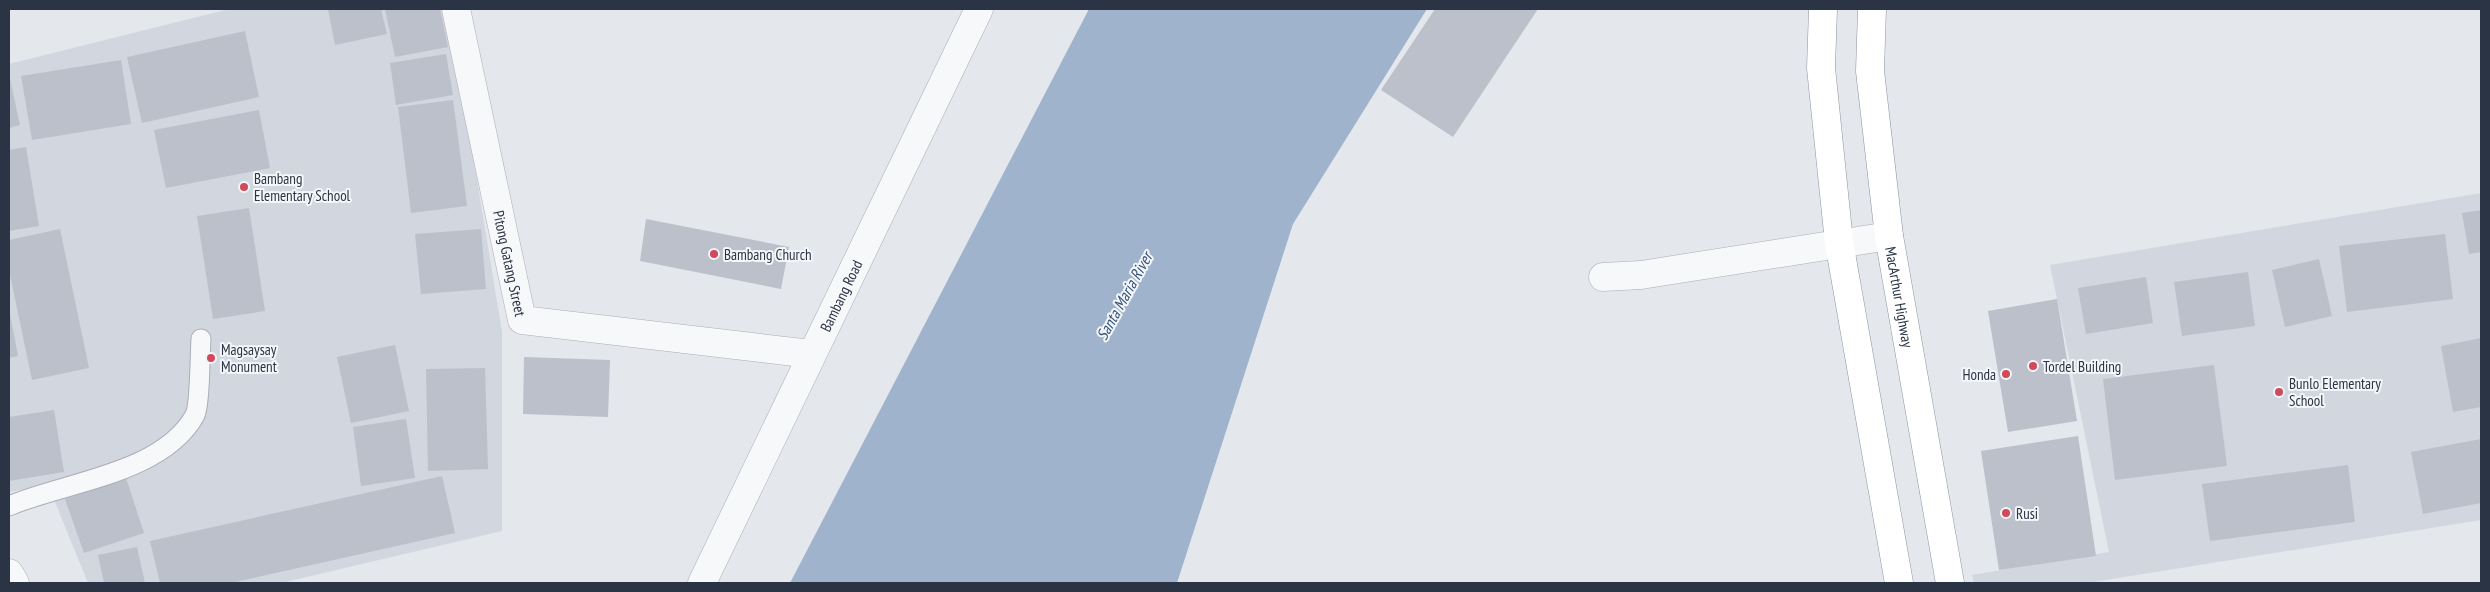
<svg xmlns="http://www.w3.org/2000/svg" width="2490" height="592" font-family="'PT Sans Narrow',sans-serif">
	<rect width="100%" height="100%" fill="#e4e7ec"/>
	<g fill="#d2d6de">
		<polygon points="229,9 449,9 502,332 502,531 281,583 88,583 48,485 9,492 9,64"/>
		<polygon points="2481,193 2481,520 2087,583 1974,583 1972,575 2109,552 2050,265"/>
	</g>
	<polygon fill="#9fb4cc" points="1089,9 1427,9 1293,224 1177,583 790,583"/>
	<g fill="#bbc0ca">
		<polygon points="328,9 381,9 387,34 335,45"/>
		<polygon points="385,9 440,9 448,47 395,57"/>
		<polygon points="1435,9 1538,9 1453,137 1381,90"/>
		<polygon points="245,31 259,97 142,123 127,57"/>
		<polygon points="446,54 453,95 396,105 390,63"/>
		<polygon points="121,60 131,124 32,140 21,76"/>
		<polygon points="9,79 10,79 20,125 9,128"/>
		<polygon points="453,100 467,206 411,213 398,107"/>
		<polygon points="259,110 270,168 166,188 154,130"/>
		<polygon points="26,147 39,226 9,231 9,150"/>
		<polygon points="249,208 265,311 213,319 197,216"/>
		<polygon points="2481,210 2481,252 2469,254 2462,213"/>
		<polygon points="646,219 789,247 781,289 640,261"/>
		<polygon points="60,229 89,368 32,380 9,270 9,240"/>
		<polygon points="481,229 486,289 421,294 415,234"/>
		<polygon points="2445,234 2453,299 2347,312 2339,246"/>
		<polygon points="2319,259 2332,316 2285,327 2272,270"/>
		<polygon points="2248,272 2255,326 2182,336 2174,282"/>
		<polygon points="2146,277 2153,323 2086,334 2078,288"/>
		<polygon points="2057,299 2077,421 2008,432 1988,311"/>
		<polygon points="9,309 18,356 9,358"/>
		<polygon points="2481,338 2481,407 2453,412 2441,346"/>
		<polygon points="395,345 409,411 351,423 337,357"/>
		<polygon points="524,357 610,360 608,417 523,414"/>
		<polygon points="2214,365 2227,466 2115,480 2103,379"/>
		<polygon points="485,368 488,469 428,471 426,369"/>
		<polygon points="54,410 64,472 9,481 9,417"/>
		<polygon points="406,419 415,478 361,486 353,427"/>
		<polygon points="2078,436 2096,556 1999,570 1981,451"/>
		<polygon points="2481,439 2481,503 2423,514 2411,452"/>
		<polygon points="2348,465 2355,522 2210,541 2202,484"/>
		<polygon points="442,476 455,533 231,583 160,583 150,541"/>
		<polygon points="126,478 144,533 84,553 65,499"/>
		<polygon points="137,547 145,583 104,583 98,555"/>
	</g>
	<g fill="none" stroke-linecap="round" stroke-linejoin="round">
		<g stroke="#a9aeb7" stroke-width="21">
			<path id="lane" d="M9,506C64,482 163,474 195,415C200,405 200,353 201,339"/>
		</g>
		<g stroke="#a9aeb7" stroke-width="29">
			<g id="street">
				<path id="s1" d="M456,9L522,320L811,354"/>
				<polyline points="1603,277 1641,275 1889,236"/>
				<polyline points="9,573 15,583"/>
				<path id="s2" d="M702,583L979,9"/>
			</g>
		</g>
		<g stroke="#8b94a3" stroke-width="29">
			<g id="highway">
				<polyline points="1823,9 1821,68 1839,242 1899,583"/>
				<path id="s3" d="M1872,9L1870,71L1889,236L1950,583"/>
			</g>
		</g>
		<use href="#lane" stroke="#f7f8fa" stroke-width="19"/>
		<use href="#street" stroke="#f7f8fa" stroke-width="28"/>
		<use href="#highway" stroke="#fff" stroke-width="28"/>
	</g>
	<g fill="#d1495b" stroke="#f4f6f9" stroke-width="2">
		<circle cx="244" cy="187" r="5"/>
		<circle cx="714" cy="254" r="5"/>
		<circle cx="211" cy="358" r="5"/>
		<circle cx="2033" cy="366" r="5"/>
		<circle cx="2006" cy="374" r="5"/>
		<circle cx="2279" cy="392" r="5"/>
		<circle cx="2006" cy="513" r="5"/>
	</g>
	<g text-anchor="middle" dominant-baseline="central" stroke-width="4" stroke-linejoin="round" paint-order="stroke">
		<g font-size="15" fill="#2b3445" stroke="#f4f6f9" text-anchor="start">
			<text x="254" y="178">Bambang<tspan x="254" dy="17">Elementary School</tspan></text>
			<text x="724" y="254">Bambang Church</text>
			<text x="221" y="349">Magsaysay<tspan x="221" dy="17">Monument</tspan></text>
			<text x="2043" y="366">Tordel Building</text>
			<text x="1996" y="374" text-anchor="end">Honda</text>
			<text x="2289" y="383">Bunlo Elementary<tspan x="2289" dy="17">School</tspan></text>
			<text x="2016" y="513">Rusi</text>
		</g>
		<g font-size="15" fill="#2b3445" stroke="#f4f6f9">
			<text stroke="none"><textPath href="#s1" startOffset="260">Pitong Gatang Street</textPath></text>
			<text stroke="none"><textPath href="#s2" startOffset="319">Bambang Road</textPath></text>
			<text stroke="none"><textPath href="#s3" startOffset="290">MacArthur Highway</textPath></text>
		</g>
		<g font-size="16" font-style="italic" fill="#34527a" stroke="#f4f6f9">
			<text transform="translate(1124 296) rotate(-61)">Santa Maria River</text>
		</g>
	</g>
	<rect width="2490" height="592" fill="none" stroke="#2b3445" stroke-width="20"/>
</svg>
